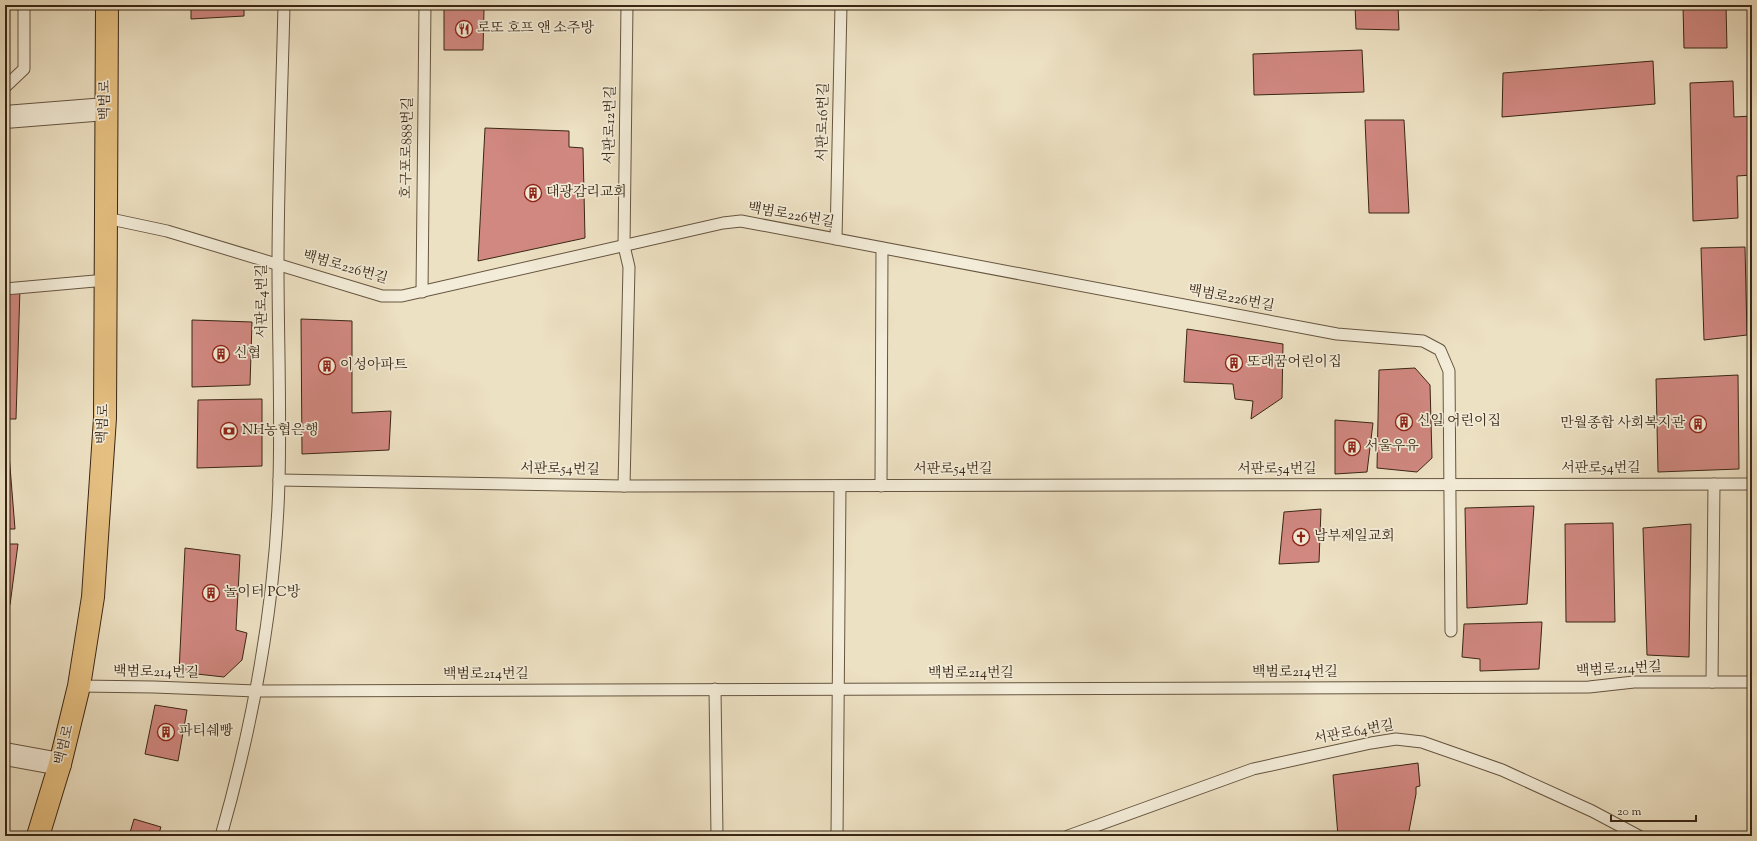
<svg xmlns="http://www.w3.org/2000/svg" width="1757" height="841" font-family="'Sorts Mill Goudy','Noto Serif KR',serif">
	<rect width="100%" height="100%" fill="#ede1c3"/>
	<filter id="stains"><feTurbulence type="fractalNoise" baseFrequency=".005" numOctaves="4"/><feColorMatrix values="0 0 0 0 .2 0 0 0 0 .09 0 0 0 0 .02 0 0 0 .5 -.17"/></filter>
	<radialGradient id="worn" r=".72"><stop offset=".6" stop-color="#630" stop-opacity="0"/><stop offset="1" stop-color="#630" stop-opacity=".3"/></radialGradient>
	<polygon fill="#b4c397" stroke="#767456" points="1531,5 1632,5 1539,10"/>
	<g fill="#d18881" stroke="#392614">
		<polygon points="191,5 244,5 244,16 191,19"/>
		<polygon points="1355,5 1398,5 1399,30 1356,29"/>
		<polygon points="1683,5 1726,5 1727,48 1684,48"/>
		<polygon points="444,9 484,9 483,50 444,50"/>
		<polygon points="1362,50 1364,92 1254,95 1253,54"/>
		<polygon points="1653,61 1655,104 1502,117 1503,73"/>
		<polygon points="1733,81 1734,117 1752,116 1752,175 1737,176 1738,218 1693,221 1690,83"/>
		<polygon points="1365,120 1404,120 1409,213 1369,213"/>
		<polygon points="485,128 569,131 569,147 583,148 585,238 478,261"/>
		<polygon points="1745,247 1747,335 1704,340 1701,248"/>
		<polygon points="20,288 16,419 5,419 5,289"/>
		<polygon points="301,319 352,321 352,413 391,411 389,450 302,454"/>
		<polygon points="192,320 252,322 250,385 192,387"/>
		<polygon points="1187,329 1283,344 1282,398 1251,419 1253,401 1235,399 1233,384 1184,382"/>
		<polygon points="1415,368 1430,385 1432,458 1417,472 1377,468 1379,370"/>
		<polygon points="1738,375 1739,469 1658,472 1656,379"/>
		<polygon points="262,399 262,466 197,468 198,400"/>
		<polygon points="1335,420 1373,423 1367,472 1335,474"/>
		<polygon points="5,429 7,429 15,529 5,529"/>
		<polygon points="1534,506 1527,604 1467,608 1465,508"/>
		<polygon points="1321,509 1319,562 1279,564 1284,512"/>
		<polygon points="1613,523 1615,622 1566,622 1565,524"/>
		<polygon points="1691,524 1689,657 1647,655 1643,528"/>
		<polygon points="5,544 18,544 10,605 5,605"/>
		<polygon points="185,548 240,555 236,630 247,633 242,660 224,677 179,672"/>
		<polygon points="1542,622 1539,669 1480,671 1480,659 1462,657 1464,624"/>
		<polygon points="155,705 187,710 178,761 145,754"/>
		<polygon points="1418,763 1420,786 1416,787 1416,794 1408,836 1338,836 1333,775"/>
		<polygon points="134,819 161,827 158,836 129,836"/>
	</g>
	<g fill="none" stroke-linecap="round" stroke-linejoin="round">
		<g stroke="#665540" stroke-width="13">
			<g id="lane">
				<polyline points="5,87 24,69 24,5"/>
				<polyline points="106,218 167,231 382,296 402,296 723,223 741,221 1337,334 1423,341 1440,350 1449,371 1451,631"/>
				<polyline points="836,239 841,5"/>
				<polyline points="5,289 106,280"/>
				<polyline points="422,292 425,5"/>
				<polyline points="279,480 624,486 1752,484"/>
				<polyline points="624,486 629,267 624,246 627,5"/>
				<polyline points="881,486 882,248"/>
				<polyline points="1712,682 1714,484"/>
				<polyline points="79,686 154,687 257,691 1589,687 1634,682 1752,682"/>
				<polyline points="715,689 717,836"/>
				<path d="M221,836C254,720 276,601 279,480C281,409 278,337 278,266C278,179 282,92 284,5"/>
				<polyline points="837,836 840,486"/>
				<polyline points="1068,836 1253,769 1371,743 1396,739 1422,742 1502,770 1592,811 1639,836"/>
			</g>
		</g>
		<g stroke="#665540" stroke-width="24">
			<g id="street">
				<polyline points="5,117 106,109"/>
				<polyline points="5,754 60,764"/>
			</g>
		</g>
		<g stroke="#392614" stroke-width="24">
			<polyline id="primary" points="38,836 60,764 79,686 93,597 105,418 107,5"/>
		</g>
		<use href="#lane" stroke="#f3ecd8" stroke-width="11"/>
		<use href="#street" stroke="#f3ecd8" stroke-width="22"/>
		<use href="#primary" stroke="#e6c082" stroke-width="22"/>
	</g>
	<defs>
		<g id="restaurant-ring" transform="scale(0.9)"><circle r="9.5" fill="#f3ecd8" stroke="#8f2418" stroke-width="1.5"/><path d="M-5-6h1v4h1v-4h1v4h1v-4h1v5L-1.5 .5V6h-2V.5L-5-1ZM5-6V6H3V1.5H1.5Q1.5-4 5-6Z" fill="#8f2418"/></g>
		<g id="building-ring" transform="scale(0.9)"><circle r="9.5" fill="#f3ecd8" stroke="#8f2418" stroke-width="1.5"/><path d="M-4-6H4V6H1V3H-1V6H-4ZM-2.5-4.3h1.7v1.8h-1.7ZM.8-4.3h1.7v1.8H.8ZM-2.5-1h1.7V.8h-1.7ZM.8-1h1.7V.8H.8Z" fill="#8f2418"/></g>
		<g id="bank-ring" transform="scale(0.9)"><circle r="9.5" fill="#f3ecd8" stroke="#8f2418" stroke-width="1.5"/><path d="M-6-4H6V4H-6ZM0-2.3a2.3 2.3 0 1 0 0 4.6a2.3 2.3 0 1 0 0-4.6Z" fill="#8f2418"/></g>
		<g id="church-ring" transform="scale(0.9)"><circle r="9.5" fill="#f3ecd8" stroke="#8f2418" stroke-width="1.5"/><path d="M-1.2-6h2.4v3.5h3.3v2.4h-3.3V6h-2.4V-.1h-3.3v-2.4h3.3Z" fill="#8f2418"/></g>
	</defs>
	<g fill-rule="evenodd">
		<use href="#restaurant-ring" x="464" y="29"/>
		<use href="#building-ring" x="533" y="193"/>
		<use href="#building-ring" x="221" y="354"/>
		<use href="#building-ring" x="1234" y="363"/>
		<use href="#building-ring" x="327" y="366"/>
		<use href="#building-ring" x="1404" y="422"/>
		<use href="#building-ring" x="1698" y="424"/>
		<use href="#bank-ring" x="229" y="431"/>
		<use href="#building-ring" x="1352" y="447"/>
		<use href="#church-ring" x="1301" y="537"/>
		<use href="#building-ring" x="211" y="593"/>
		<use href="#building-ring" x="166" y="732"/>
	</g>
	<g text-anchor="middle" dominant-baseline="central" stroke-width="3.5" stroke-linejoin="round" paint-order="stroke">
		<g font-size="14" fill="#392614" stroke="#f3ecd8" text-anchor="start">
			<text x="477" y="29">로또 호프 앤 소주방</text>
			<text x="546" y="193">대광감리교회</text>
			<text x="234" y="354">신협</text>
			<text x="1247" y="363">또래꿈어린이집</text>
			<text x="340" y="366">이성아파트</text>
			<text x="1417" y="422">신일 어린이집</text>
			<text x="1685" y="424" text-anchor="end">만월종합 사회복지관</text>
			<text x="242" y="431">NH농협은행</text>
			<text x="1365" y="447">서울우유</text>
			<text x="1314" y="537">남부제일교회</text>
			<text x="224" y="593">놀이터 PC방</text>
			<text x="179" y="732">파티쉐빵</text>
		</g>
		<g font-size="14" fill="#392614" stroke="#f3ecd8">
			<text transform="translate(106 100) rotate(-90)">백범로</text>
			<text transform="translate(824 122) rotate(-89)">서판로16번길</text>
			<text transform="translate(611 125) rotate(-89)">서판로12번길</text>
			<text transform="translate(408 148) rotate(-89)">호구포로888번길</text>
			<text transform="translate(791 216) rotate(10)">백범로226번길</text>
			<text transform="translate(345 268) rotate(16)">백범로226번길</text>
			<text transform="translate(1231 299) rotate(11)">백범로226번길</text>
			<text transform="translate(263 301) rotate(-90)">서판로4번길</text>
			<text transform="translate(104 424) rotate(-88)">백범로</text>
			<text x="1601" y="469">서판로54번길</text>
			<text transform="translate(560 470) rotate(1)">서판로54번길</text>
			<text x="953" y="470">서판로54번길</text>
			<text x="1277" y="470">서판로54번길</text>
			<text transform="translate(1619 670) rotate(-3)">백범로214번길</text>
			<text transform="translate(156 673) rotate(1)">백범로214번길</text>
			<text x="1295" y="673">백범로214번길</text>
			<text x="971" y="674">백범로214번길</text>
			<text x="486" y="675">백범로214번길</text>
			<text transform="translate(1354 733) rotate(-10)">서판로64번길</text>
			<text transform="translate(65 745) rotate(-76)">백범로</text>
		</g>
	</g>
	<rect width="1757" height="841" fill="none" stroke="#ede1c3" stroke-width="20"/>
	<rect x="6" y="6" width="1745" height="829" fill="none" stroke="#392614" stroke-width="2"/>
	<rect x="10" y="10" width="1737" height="821" fill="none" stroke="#392614"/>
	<path d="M1611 815v6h85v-6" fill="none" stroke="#392614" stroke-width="2"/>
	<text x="1617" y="815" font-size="12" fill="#392614" stroke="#f3ecd8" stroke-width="3" paint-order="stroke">20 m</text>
	<rect width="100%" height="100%" filter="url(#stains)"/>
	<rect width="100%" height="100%" fill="url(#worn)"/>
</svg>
